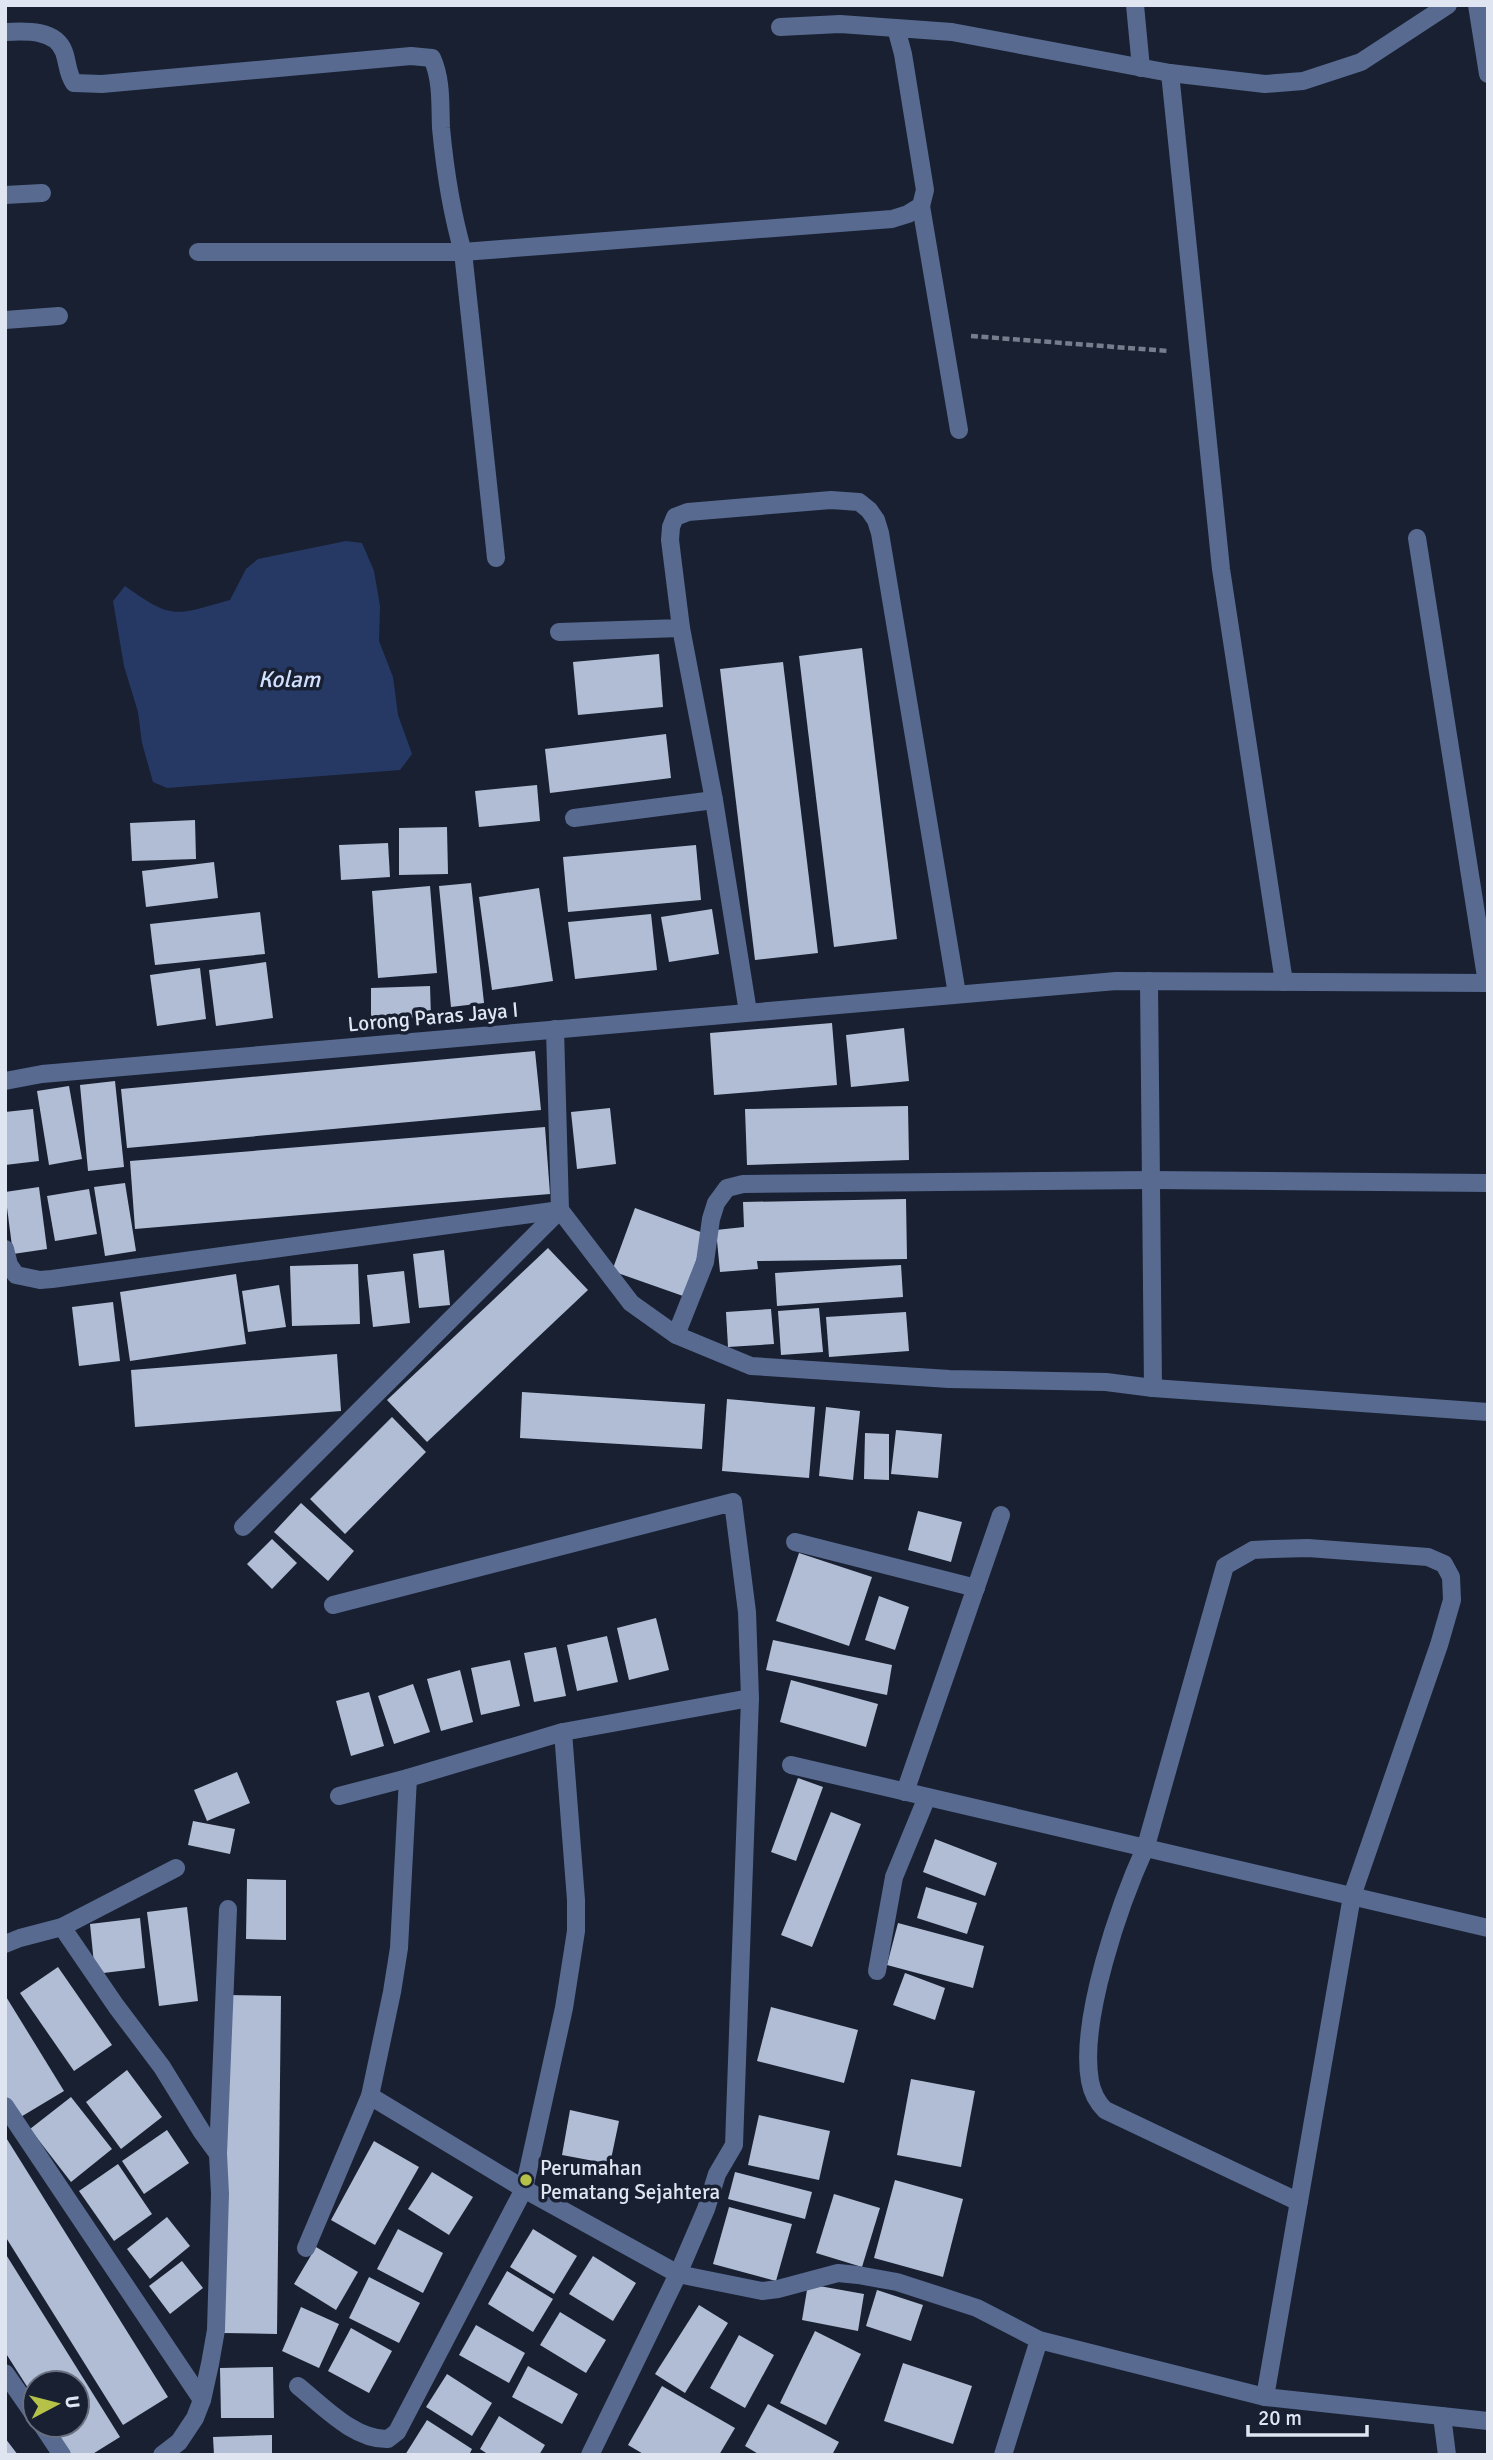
<svg xmlns="http://www.w3.org/2000/svg" width="1493" height="2460" font-family="Signika,sans-serif">
	<rect width="100%" height="100%" fill="#182032"/>
	<path fill="#263965" d="M346,541L362,543L374,571L380,606L379,641L393,677L398,715L412,754L400,770L167,788L153,782L142,743L138,712L124,666L113,601L125,586C174,621 175,615 230,600L246,569L258,559Z"/>
	<g fill="#b0bdd5">
		<polygon points="862,648 897,939 834,947 799,656"/>
		<polygon points="659,654 663,707 578,715 573,662"/>
		<polygon points="783,662 818,953 755,960 720,669"/>
		<polygon points="666,734 671,778 550,793 545,749"/>
		<polygon points="537,785 540,821 479,827 475,791"/>
		<polygon points="195,820 196,859 132,861 130,823"/>
		<polygon points="447,827 448,874 399,875 399,828"/>
		<polygon points="388,843 390,877 341,880 339,845"/>
		<polygon points="696,845 701,900 568,912 563,857"/>
		<polygon points="214,862 218,898 146,907 142,871"/>
		<polygon points="471,883 484,1003 451,1007 439,886"/>
		<polygon points="430,886 437,973 378,978 372,891"/>
		<polygon points="539,888 553,981 492,990 479,897"/>
		<polygon points="712,909 719,954 669,962 661,917"/>
		<polygon points="260,912 265,954 155,965 150,924"/>
		<polygon points="651,914 657,970 575,979 568,922"/>
		<polygon points="266,962 273,1018 216,1026 209,970"/>
		<polygon points="200,968 206,1019 157,1026 150,975"/>
		<polygon points="430,986 431,1017 371,1019 371,988"/>
		<polygon points="832,1023 837,1085 714,1095 710,1033"/>
		<polygon points="904,1028 909,1081 851,1087 846,1035"/>
		<polygon points="535,1051 541,1110 127,1148 121,1089"/>
		<polygon points="115,1081 124,1167 88,1171 80,1085"/>
		<polygon points="69,1086 82,1159 49,1165 37,1091"/>
		<polygon points="908,1106 909,1160 747,1165 745,1109"/>
		<polygon points="610,1108 616,1164 577,1169 571,1112"/>
		<polygon points="33,1109 39,1161 5,1165 5,1112"/>
		<polygon points="545,1127 550,1194 135,1229 130,1161"/>
		<polygon points="125,1183 136,1251 105,1256 94,1187"/>
		<polygon points="39,1187 47,1249 13,1254 5,1192"/>
		<polygon points="89,1189 97,1234 55,1241 47,1196"/>
		<polygon points="906,1199 907,1259 757,1261 758,1269 720,1272 716,1230 744,1227 743,1202"/>
		<polygon points="635,1208 706,1234 683,1296 612,1271"/>
		<polygon points="548,1248 588,1290 427,1442 387,1400"/>
		<polygon points="444,1250 450,1305 419,1308 413,1254"/>
		<polygon points="358,1264 360,1324 292,1326 290,1266"/>
		<polygon points="901,1265 903,1297 777,1306 775,1273"/>
		<polygon points="404,1271 410,1323 373,1327 367,1275"/>
		<polygon points="236,1274 246,1344 130,1361 120,1292"/>
		<polygon points="279,1285 286,1327 248,1332 242,1291"/>
		<polygon points="113,1302 120,1361 79,1366 72,1307"/>
		<polygon points="819,1308 823,1352 781,1355 778,1311"/>
		<polygon points="771,1309 774,1344 728,1347 726,1312"/>
		<polygon points="906,1312 909,1351 829,1357 826,1317"/>
		<polygon points="337,1354 341,1411 135,1427 131,1370"/>
		<polygon points="522,1392 705,1404 702,1449 520,1438"/>
		<polygon points="727,1399 815,1407 809,1478 722,1471"/>
		<polygon points="826,1407 860,1411 853,1480 819,1476"/>
		<polygon points="392,1417 426,1452 345,1534 310,1499"/>
		<polygon points="896,1430 942,1434 938,1478 891,1474"/>
		<polygon points="865,1433 889,1434 889,1480 864,1479"/>
		<polygon points="301,1503 354,1551 328,1581 274,1532"/>
		<polygon points="918,1511 962,1522 951,1562 908,1550"/>
		<polygon points="272,1539 297,1563 272,1589 247,1564"/>
		<polygon points="799,1553 872,1577 849,1646 776,1621"/>
		<polygon points="879,1596 909,1607 895,1650 865,1640"/>
		<polygon points="656,1618 669,1670 629,1680 617,1628"/>
		<polygon points="607,1636 618,1682 577,1691 567,1645"/>
		<polygon points="773,1640 892,1665 887,1695 766,1670"/>
		<polygon points="556,1647 566,1696 534,1702 524,1653"/>
		<polygon points="510,1660 520,1706 481,1715 471,1668"/>
		<polygon points="460,1670 473,1722 441,1731 427,1679"/>
		<polygon points="791,1680 878,1704 866,1747 780,1722"/>
		<polygon points="413,1684 430,1732 394,1744 378,1696"/>
		<polygon points="369,1692 384,1746 351,1756 336,1701"/>
		<polygon points="237,1772 250,1803 207,1821 194,1790"/>
		<polygon points="798,1778 823,1787 796,1861 771,1852"/>
		<polygon points="831,1812 861,1824 812,1947 781,1935"/>
		<polygon points="193,1821 235,1829 230,1854 188,1845"/>
		<polygon points="935,1839 997,1863 985,1896 923,1872"/>
		<polygon points="247,1879 286,1880 286,1940 246,1939"/>
		<polygon points="926,1887 977,1903 967,1934 917,1918"/>
		<polygon points="187,1907 198,2001 159,2006 147,1912"/>
		<polygon points="140,1918 145,1968 95,1974 90,1924"/>
		<polygon points="898,1923 984,1946 973,1988 887,1965"/>
		<polygon points="58,1967 112,2045 74,2071 20,1993"/>
		<polygon points="905,1973 945,1988 935,2020 893,2005"/>
		<polygon points="5,1995 64,2091 19,2118 5,2097"/>
		<polygon points="227,1995 281,1996 277,2334 223,2333"/>
		<polygon points="771,2007 858,2030 844,2083 757,2061"/>
		<polygon points="127,2070 162,2117 121,2149 86,2102"/>
		<polygon points="911,2079 975,2091 961,2167 897,2155"/>
		<polygon points="71,2097 112,2149 71,2182 30,2129"/>
		<polygon points="570,2110 619,2121 610,2164 562,2155"/>
		<polygon points="759,2115 830,2131 819,2180 748,2165"/>
		<polygon points="167,2130 189,2163 144,2194 122,2161"/>
		<polygon points="5,2136 168,2397 123,2425 5,2236"/>
		<polygon points="374,2141 419,2167 375,2245 331,2220"/>
		<polygon points="118,2164 152,2214 114,2241 79,2191"/>
		<polygon points="432,2172 473,2197 449,2235 408,2209"/>
		<polygon points="735,2172 812,2192 805,2219 728,2199"/>
		<polygon points="895,2180 963,2199 943,2277 874,2258"/>
		<polygon points="834,2194 880,2208 862,2267 816,2253"/>
		<polygon points="729,2207 792,2224 776,2281 713,2264"/>
		<polygon points="167,2217 190,2246 150,2279 127,2249"/>
		<polygon points="398,2229 443,2253 423,2293 377,2269"/>
		<polygon points="533,2229 577,2256 554,2294 510,2267"/>
		<polygon points="316,2247 358,2272 336,2310 294,2284"/>
		<polygon points="5,2253 120,2437 91,2455 70,2455 51,2425 77,2425 77,2383 35,2383 35,2399 5,2352"/>
		<polygon points="593,2256 636,2283 613,2321 569,2294"/>
		<polygon points="182,2261 203,2288 170,2314 149,2286"/>
		<polygon points="507,2271 553,2299 533,2332 488,2304"/>
		<polygon points="369,2277 420,2303 399,2343 349,2318"/>
		<polygon points="808,2284 864,2294 858,2331 802,2320"/>
		<polygon points="877,2290 923,2305 911,2341 866,2326"/>
		<polygon points="699,2305 728,2323 685,2393 655,2374"/>
		<polygon points="301,2307 339,2324 319,2368 282,2351"/>
		<polygon points="560,2312 606,2340 586,2373 540,2345"/>
		<polygon points="476,2325 525,2353 509,2383 459,2355"/>
		<polygon points="351,2328 392,2351 369,2393 328,2371"/>
		<polygon points="815,2331 861,2354 826,2425 780,2403"/>
		<polygon points="739,2335 774,2355 745,2408 710,2388"/>
		<polygon points="903,2363 972,2386 953,2444 884,2421"/>
		<polygon points="528,2366 578,2394 562,2424 512,2397"/>
		<polygon points="273,2367 274,2418 221,2418 220,2368"/>
		<polygon points="447,2374 492,2403 472,2436 426,2407"/>
		<polygon points="662,2386 735,2428 719,2455 645,2455 628,2445"/>
		<polygon points="768,2404 839,2442 832,2455 760,2455 745,2446"/>
		<polygon points="499,2416 545,2445 539,2455 489,2455 480,2449"/>
		<polygon points="427,2420 472,2449 469,2455 405,2455"/>
		<polygon points="272,2435 272,2455 214,2455 213,2437"/>
		<polygon points="5,2438 18,2455 5,2455"/>
	</g>
	<g fill="none" stroke-linecap="round" stroke-linejoin="round">
		<polyline stroke="#767d8d" stroke-width="4.5" stroke-dasharray="7 3.5" stroke-linecap="butt" points="971,336 1168,351"/>
		<g stroke="#586a90" stroke-width="18">
			<polyline points="1135,5 1141,68"/>
			<polyline points="1477,5 1488,74"/>
			<polyline points="780,27 840,24 896,28"/>
			<path d="M5,32C25,31 56,29 64,52C68,63 67,73 74,83L102,84L411,56L432,58C442,80 440,105 441,128C445,170 451,211 463,252L496,558"/>
			<polyline points="1170,73 1221,569 1284,982"/>
			<polyline points="5,195 42,193"/>
			<polyline points="921,206 959,430"/>
			<polyline points="198,252 463,252 892,219 908,214 921,206 925,190 903,54 896,28 952,32 1170,73 1265,84 1303,81 1361,62 1448,5"/>
			<polyline points="5,320 59,316"/>
			<polyline points="1417,538 1487,983"/>
			<polyline points="681,628 714,800 748,1012"/>
			<polyline points="559,632 681,628 670,540 671,527 675,517 688,512 831,500 859,502 869,510 876,520 880,533 957,994"/>
			<polyline points="574,818 714,800"/>
			<polyline points="1149,981 1153,1388"/>
			<polyline points="555,1029 560,1210 631,1303 676,1335 751,1366 949,1379 1106,1382 1153,1388 1488,1412"/>
			<polyline points="5,1081 42,1074 1116,981 1488,983"/>
			<polyline points="5,1249 9,1265 16,1275 40,1280 52,1279 560,1210"/>
			<polyline points="676,1335 705,1262 711,1219 716,1203 727,1188 743,1184 1151,1180 1488,1183"/>
			<polyline points="243,1527 560,1210"/>
			<polyline points="795,1542 976,1588"/>
			<polyline points="333,1605 733,1502 747,1612 750,1698 734,2145 717,2174 706,2209 678,2274 762,2291 778,2289 838,2273 858,2275 897,2282 977,2308 1039,2340 1265,2397 1488,2421"/>
			<polyline points="791,1765 1488,1928"/>
			<polyline points="905,1792 1001,1515"/>
			<polyline points="339,1796 408,1778 563,1732"/>
			<polyline points="62,1927 116,2006 162,2067 202,2132 218,2154 220,2194 216,2330 210,2364 202,2400 195,2418 179,2442 162,2455"/>
			<polyline points="5,1944 20,1938 62,1927 176,1868"/>
			<polyline points="877,1971 894,1877 927,1797"/>
			<polyline points="370,2096 524,2189 678,2274 590,2455"/>
			<polyline points="5,2106 202,2400"/>
			<polyline points="218,2154 228,1909"/>
			<polyline points="306,2248 370,2096 392,1992 399,1948 408,1778"/>
			<polyline points="5,2373 35,2416"/>
			<path d="M298,2386C323,2406 354,2440 388,2439L397,2432L524,2189L564,2008L576,1931V1900L563,1732L750,1698"/>
			<path d="M1265,2397L1352,1896L1439,1645L1452,1600L1451,1577L1444,1564L1428,1557L1308,1548L1273,1549L1253,1550L1225,1566L1146,1846C1120,1903 1079,2020 1090,2081C1092,2092 1097,2102 1105,2110L1299,2202"/>
			<polyline points="1442,2416 1447,2455"/>
			<polyline points="42,2425 62,2455"/>
			<polyline points="1003,2455 1039,2340"/>
		</g>
	</g>
	<circle fill="#b6c148" stroke="#182032" stroke-width="2.5" cx="526" cy="2180" r="7"/>
	<g text-anchor="middle" dominant-baseline="central" stroke-width="7" stroke-linejoin="round" paint-order="stroke">
		<g font-size="21" fill="#dfe6f2" stroke="#182032">
			<text transform="translate(433 1017) rotate(-5)">Lorong Paras Jaya I</text>
		</g>
		<g font-size="21" fill="#dfe6f2" stroke="#182032" text-anchor="start">
			<text x="540" y="2168">Perumahan<tspan x="540" dy="24">Pematang Sejahtera</tspan></text>
		</g>
		<g font-size="23" font-style="italic" fill="#d2e1ff" stroke="#182032">
			<text x="289" y="679">Kolam</text>
		</g>
	</g>
	<rect width="1493" height="2460" fill="none" stroke="#dfe6f2" stroke-width="14"/>
	<g transform="translate(56 2404) rotate(83)"><circle r="33" fill="#182032" stroke="#686f7f" stroke-width="2"/>
	<path d="M0-5L12 26L0 18L-12 26Z" fill="#b6c148"/>
	<text y="-10" font-size="19" font-weight="bold" text-anchor="middle" fill="#dfe6f2">U</text>
	</g>
	<path d="M1248 2425v10h119v-10" fill="none" stroke="#dfe6f2" stroke-width="3.5"/>
	<text x="1258" y="2425" font-size="21" fill="#dfe6f2" stroke="#182032" stroke-width="5" paint-order="stroke">20 m</text>
</svg>
